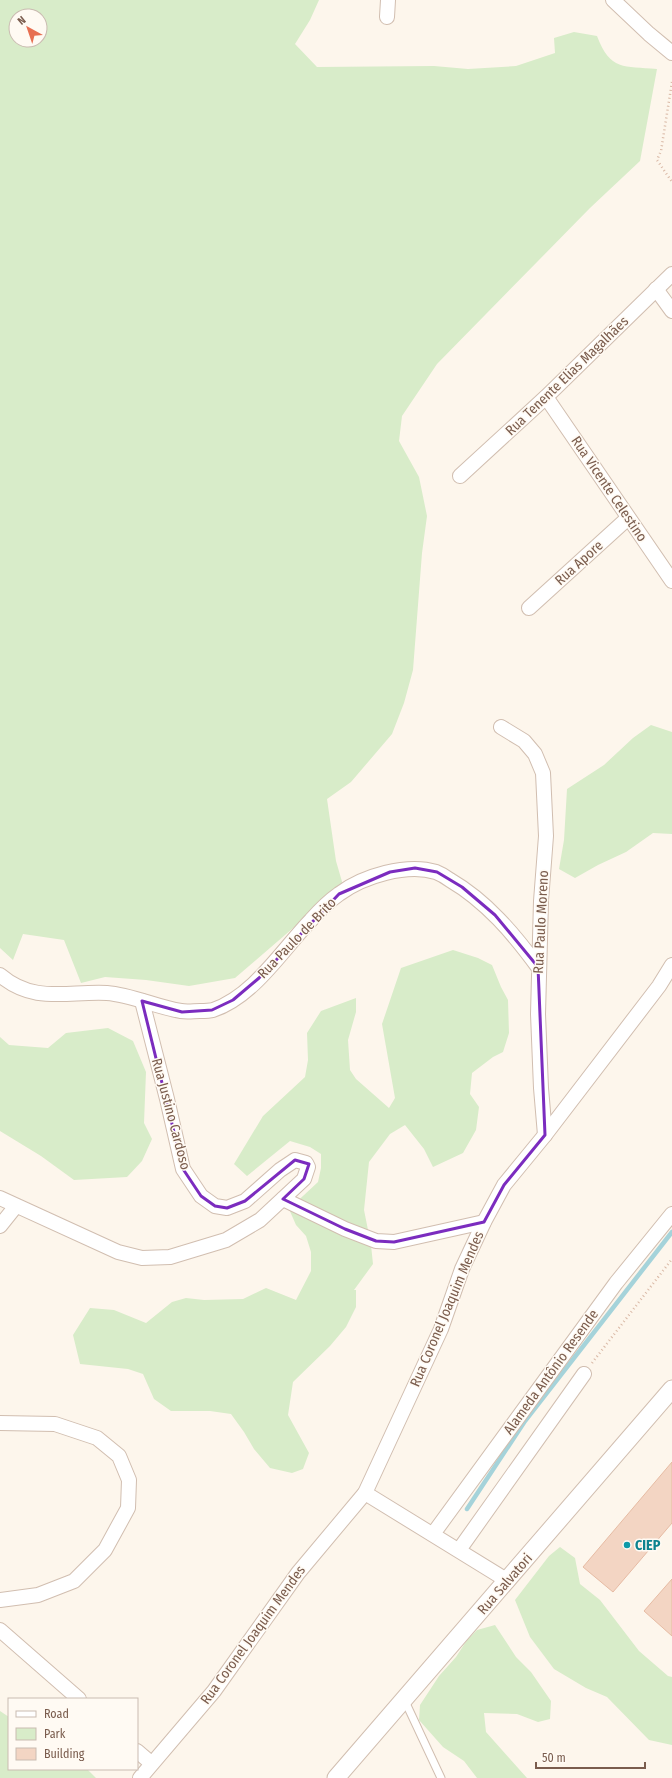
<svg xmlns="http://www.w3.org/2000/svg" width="672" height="1778" font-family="'Fira Sans Condensed',sans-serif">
	<rect width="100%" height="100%" fill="#fdf6ec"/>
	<g fill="#d8ecc9" fill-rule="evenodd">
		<path d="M0,0H319L310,20L295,44L317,67L434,66L468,69L516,66L555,53L554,38L574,32L597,36C610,71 624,66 657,69L640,161L590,208L437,364L402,416L399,441L419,477L427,516L422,553L413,670L404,703L392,734L351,782L327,799L336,861L343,885L235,978L189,986L146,980L105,977L81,983L64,940L23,934L13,960L0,948ZM16,16H40V40H16Z"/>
		<polygon points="651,725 672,732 672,834 653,833 626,852 598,865 575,878 559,869 564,840 567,789 604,765 633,738"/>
		<polygon points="453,950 478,958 492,965 501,987 508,1000 509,1033 503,1052 493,1057 472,1073 470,1094 479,1107 476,1130 463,1153 433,1167 424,1149 405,1125 390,1134 369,1162 364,1210 371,1245 373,1264 354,1290 356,1290 356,1307 346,1327 330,1346 293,1382 288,1415 309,1453 303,1469 292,1473 270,1468 254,1449 244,1432 231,1414 210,1411 171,1411 154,1399 143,1374 128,1369 80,1364 73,1335 90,1308 114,1310 146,1323 172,1302 186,1298 204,1300 243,1299 266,1288 296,1300 311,1271 311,1252 306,1236 296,1225 289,1209 318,1182 321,1168 321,1154 310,1147 290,1141 247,1176 234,1164 263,1116 305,1077 308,1060 307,1033 321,1011 356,998 356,1012 348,1040 350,1070 356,1079 389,1108 395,1098 382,1024 401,968"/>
		<polygon points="108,1028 133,1041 146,1072 144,1123 152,1139 142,1161 127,1177 74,1180 41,1156 0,1131 0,1037 9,1045 48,1048 66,1033"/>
		<polygon points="560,1547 575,1558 580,1584 600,1600 639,1651 668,1676 672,1677 672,1745 649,1740 607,1697 586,1688 554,1669 530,1637 515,1600 549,1556"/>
		<polygon points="495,1625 516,1657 531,1672 551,1701 550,1719 538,1722 517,1714 484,1713 486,1732 527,1778 477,1778 464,1761 443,1747 419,1720 420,1705 439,1676 456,1657 467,1640 477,1630"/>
		<polygon points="0,1711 9,1717 9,1769 87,1769 96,1778 0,1778"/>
	</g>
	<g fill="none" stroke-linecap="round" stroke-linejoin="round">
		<polyline stroke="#a5d3da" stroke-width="4.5" points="467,1509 525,1421 672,1232"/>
	</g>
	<g fill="#f3d5c3" stroke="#e6bba3">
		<polygon points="672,1462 672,1523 613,1592 583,1567"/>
		<polygon points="672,1579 672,1636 644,1611"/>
	</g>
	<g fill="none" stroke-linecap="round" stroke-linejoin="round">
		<g stroke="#d1beb0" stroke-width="9">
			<polyline id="service" points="404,1699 441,1778"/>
		</g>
		<g stroke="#d1beb0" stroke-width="16">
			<g id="minor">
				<polyline points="613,0 649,34 672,53"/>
				<polyline points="387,17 388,0"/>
				<polyline points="656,289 672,311"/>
				<polyline points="546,397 672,581"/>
				<polyline points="460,476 546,397 672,274"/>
				<polyline points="529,608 628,518"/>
				<polyline points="501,727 524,741 535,754 543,773 546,836 541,901 538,1014 541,1088 545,1135"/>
				<path d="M0,975C34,1004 67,991 107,993C132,995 156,1007 181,1011C187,1012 194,1011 200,1011C204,1011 209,1011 213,1010C254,996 282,950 311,920C319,911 329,901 339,894C363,876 407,863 436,872C441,874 446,877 450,880C486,901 514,934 538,967"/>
				<polyline points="0,1198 118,1252 142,1258 170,1257 226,1240 260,1220 304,1179 308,1167 306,1163 295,1160 280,1170 245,1201 227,1208 215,1206 201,1196 183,1169 167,1099 142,1001"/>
				<polyline points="283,1199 345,1229 376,1241 394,1242 484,1222"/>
				<polyline points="0,1226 16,1206"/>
				<polyline points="0,1423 55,1424 97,1438 119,1456 129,1480 128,1508 105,1550 74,1581 38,1595 0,1600"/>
				<polyline points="365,1493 508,1581"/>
				<polyline points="433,1534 616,1283 672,1214"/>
				<polyline points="459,1550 584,1374"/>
				<polyline points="0,1630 79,1699"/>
				<polyline points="137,1751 151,1763"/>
				<polyline points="140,1778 214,1691 298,1573 365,1493 441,1329 462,1269 484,1222 504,1185 545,1135 659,986 672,965"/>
			</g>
		</g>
		<g stroke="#d1beb0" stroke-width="19">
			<polyline id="tertiary" points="336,1778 672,1389"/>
		</g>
		<g stroke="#d9b8a5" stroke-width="2.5" stroke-dasharray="1 3" stroke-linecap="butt">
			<polyline points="672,82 661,151 657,160 672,182"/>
			<polyline points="592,1363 672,1259"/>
		</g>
		<use href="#service" stroke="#fff" stroke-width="7"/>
		<use href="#minor" stroke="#fff" stroke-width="14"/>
		<use href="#tertiary" stroke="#fff" stroke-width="17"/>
	</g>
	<path fill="none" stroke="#7b2cbf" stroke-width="3" stroke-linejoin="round" d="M415,868L437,872L462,887L495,915L538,967L545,1135L504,1185L484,1222L394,1242L376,1241L345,1229L283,1199L304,1179L309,1164L295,1160L245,1201L227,1208L215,1206L201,1196L183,1169L142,1001L182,1012L212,1010L233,1000L259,978L339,894L390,872Z"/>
	<circle fill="#0f9aa8" stroke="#fffaf3" stroke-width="1.5" cx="627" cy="1545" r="4"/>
	<g text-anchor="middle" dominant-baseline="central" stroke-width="3" stroke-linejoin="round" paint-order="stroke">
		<g font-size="14" fill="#7a5c4d" stroke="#fffaf3">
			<text transform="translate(567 376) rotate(-44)">Rua Tenente Elias Magalhães</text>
			<text transform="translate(609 489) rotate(56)">Rua Vicente Celestino</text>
			<text transform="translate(579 563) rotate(-42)">Rua Apore</text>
			<text transform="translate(541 922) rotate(-87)">Rua Paulo Moreno</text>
			<text transform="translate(297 938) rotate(-46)">Rua Paulo de Brito</text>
			<text transform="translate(171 1114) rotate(75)">Rua Justino Cardoso</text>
			<text transform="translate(447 1309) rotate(-67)">Rua Coronel Joaquim Mendes</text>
			<text transform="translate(551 1372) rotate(-54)">Alameda Antônio Resende</text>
			<text transform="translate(505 1584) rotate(-49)">Rua Salvatori</text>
			<text transform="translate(253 1635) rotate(-54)">Rua Coronel Joaquim Mendes</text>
		</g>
		<g font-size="14" font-weight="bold" fill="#0d838f" stroke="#fffaf3" text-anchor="start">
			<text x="635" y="1545">CIEP</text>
		</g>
	</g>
	<rect x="8" y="1698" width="130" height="72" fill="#fffaf3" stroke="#cabbb1"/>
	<rect x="16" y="1711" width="20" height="6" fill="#ffffff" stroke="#cabbb1"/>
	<text x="44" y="1718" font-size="12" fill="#7a5c4d">Road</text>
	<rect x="16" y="1728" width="20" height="12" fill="#d8ecc9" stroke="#cabbb1"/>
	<text x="44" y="1738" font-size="12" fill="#7a5c4d">Park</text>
	<rect x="16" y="1748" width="20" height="12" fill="#f3d5c3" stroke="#cabbb1"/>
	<text x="44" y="1758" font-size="12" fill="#7a5c4d">Building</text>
	<g transform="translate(28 28) rotate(320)"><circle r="19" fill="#fffaf3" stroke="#cabbb1"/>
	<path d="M0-3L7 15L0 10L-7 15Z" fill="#e76f51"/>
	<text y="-6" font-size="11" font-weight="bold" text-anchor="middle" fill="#7a5c4d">N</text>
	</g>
	<path d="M536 1762v6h109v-6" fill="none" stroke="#7a5c4d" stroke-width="2"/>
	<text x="542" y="1762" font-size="12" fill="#7a5c4d" stroke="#fffaf3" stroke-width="3" paint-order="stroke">50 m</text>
</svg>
